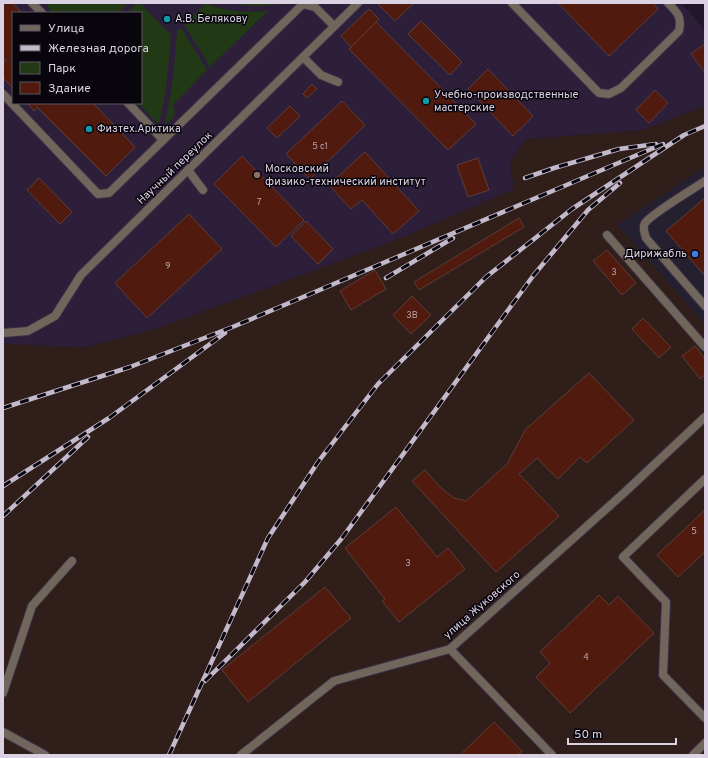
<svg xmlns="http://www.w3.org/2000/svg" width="708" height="758" font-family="Overpass,sans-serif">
	<rect width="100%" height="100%" fill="#22162c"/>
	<polygon fill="#252030" points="705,167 705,324 617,225"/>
	<polygon fill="#301e1b" points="705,106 705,167 617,225 705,324 705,755 3,755 3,344 77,347 90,346 161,327 403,237 514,189 510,161 526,139 642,130"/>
	<path fill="#2d1e3a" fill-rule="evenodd" d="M3,3H681L705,30V106L642,130L526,139L510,161L514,189L403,237L161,327L90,346L77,347L3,344ZM13,13H141V103H13Z"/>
	<g fill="#223916">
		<polygon points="47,3 129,3 118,13 50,13"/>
		<polygon points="137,3 140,3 171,35 166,90 159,123 156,122 138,103 141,103 141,13 127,13"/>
		<path d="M206,3C225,12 248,13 268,11L210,67L185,26L186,23Z"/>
		<polygon points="225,3 285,3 285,4 256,6"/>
		<path d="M179,29H182L207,70L173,105C177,115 174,119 165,124L173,79L177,32Z"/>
	</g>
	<g fill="#501a0f" stroke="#5c3e37">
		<polygon points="3,3 12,3 22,13 13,13 13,88 3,78 3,64 6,61 3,57"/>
		<polygon points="377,3 414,3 395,21"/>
		<polygon points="558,3 653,3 658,9 609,56"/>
		<polygon points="369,9 379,19 351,47 341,36"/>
		<polygon points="421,21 462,62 450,75 408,34"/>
		<polygon points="376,22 476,124 448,150 349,49"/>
		<polygon points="705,44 705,73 691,54"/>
		<polygon points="488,69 533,116 513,136 468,89"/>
		<polygon points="312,84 317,89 307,98 303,94"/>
		<polygon points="655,90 668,103 649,123 636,110"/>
		<polygon points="342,101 365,125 310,179 286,154"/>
		<polygon points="27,103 93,103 135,147 106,176 37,107 34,111"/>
		<polygon points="290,106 300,116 277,138 267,128"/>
		<polygon points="365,152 419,211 393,234 362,200 351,209 329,185"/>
		<polygon points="242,156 304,220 276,247 214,184"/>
		<polygon points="478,158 489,190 468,197 457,165"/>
		<polygon points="39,178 72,212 60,224 27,190"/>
		<polygon points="705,198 705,276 666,231"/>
		<polygon points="189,214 222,249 147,318 115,283"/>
		<polygon points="519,218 524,227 419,290 414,282"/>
		<polygon points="306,221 333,249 318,264 291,236"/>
		<polygon points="607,250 636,283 622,295 593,261"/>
		<polygon points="375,270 386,289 351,310 340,291"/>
		<polygon points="412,296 431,315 411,334 393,315"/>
		<polygon points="643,318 671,347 659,358 632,329"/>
		<polygon points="695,346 705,359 705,375 700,379 682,356"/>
		<polygon points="589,373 634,420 587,463 580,457 558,479 537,458 519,474 559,516 496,572 412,481 425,470 441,488 454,498 466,501 507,464 525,430"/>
		<polygon points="396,507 437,557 448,548 465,569 399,622 382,601 385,599 345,548"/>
		<polygon points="705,510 705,552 678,577 657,555"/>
		<polygon points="325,587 351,618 248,702 222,670"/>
		<polygon points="599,595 609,605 618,596 654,633 570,713 536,677 550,663 540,652"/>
		<polygon points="494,722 522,751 518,755 460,755"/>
	</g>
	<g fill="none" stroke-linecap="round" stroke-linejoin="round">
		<g stroke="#3c3045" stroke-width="10">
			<g id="service">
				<polyline points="32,3 42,13"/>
				<path d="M512,3L599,93L609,94L621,88L679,31C682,17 678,13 668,3"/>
				<polyline points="303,57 321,75 338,82"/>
				<polyline points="3,94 98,194 109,193 303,4 315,7 334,26"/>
				<polyline points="128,103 163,140"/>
				<polyline points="188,170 203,190"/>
				<path d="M705,181C693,189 651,214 645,223C642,228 645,234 646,238L705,306"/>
				<polyline points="607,235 705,347"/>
				<polyline points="705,479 623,557 666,602 663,675 705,718"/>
				<polyline points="450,649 552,755"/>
				<polyline points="3,693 32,606 72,561"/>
				<polyline points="3,732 45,755"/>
				<polyline points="693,755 705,743"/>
			</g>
		</g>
		<g stroke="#3c3045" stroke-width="10">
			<g id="minor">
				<polyline points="3,333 28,331 55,316 81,275 358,3"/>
				<polyline points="241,755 334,681 450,649 625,492 705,417"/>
			</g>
		</g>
		<use href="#service" stroke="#70665c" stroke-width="8"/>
		<use href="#minor" stroke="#70665c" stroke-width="8"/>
		<g stroke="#c2b9ca" stroke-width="4.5">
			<g id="rail">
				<polyline points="525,178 554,168 619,149 656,144"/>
				<polyline points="386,278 453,238"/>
				<polyline points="3,408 130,367 235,326 663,144"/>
				<polyline points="3,486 109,418 225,333"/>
				<polyline points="3,516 88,437"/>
				<polyline points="205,681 305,582 342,538 533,276 588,210 620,183"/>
				<polyline points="169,755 268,538 318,462 378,384 486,277 572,209 684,135 705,126"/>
			</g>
		</g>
		<use href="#rail" stroke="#09050d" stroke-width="3" stroke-dasharray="9" stroke-linecap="butt"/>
	</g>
	<g fill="#0f9aa8" stroke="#09050d" stroke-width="1.5">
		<circle cx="167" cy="19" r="4"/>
		<circle cx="426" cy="101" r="4"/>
		<circle cx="89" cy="129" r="4"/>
	</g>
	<circle fill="#8d6e63" stroke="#09050d" stroke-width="1.5" cx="257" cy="175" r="4"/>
	<circle fill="#3f7fe0" stroke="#09050d" stroke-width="1.5" cx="695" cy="254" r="4"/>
	<g text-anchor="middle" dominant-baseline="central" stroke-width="3" stroke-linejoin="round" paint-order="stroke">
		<g font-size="9" fill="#b8a4ad">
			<text x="320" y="146">5 с1</text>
			<text x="259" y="202">7</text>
			<text x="168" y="266">9</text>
			<text x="614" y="272">3</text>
			<text x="412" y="315">3В</text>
			<text x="694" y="531">5</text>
			<text x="408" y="563">3</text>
			<text x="586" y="657">4</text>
		</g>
		<g font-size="11" fill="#dad2e2" stroke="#09050d" text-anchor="start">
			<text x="175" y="19">А.В. Белякову</text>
			<text x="434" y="95">Учебно-производственные<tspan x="434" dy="13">мастерские</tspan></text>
			<text x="97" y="129">Физтех.Арктика</text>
			<text x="265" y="169">Московский<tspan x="265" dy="13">физико-технический институт</tspan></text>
			<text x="687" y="254" text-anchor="end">Дирижабль</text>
		</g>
		<g font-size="11" fill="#dad2e2" stroke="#09050d">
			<text transform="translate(175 168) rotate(-44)">Научный переулок</text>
			<text transform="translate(482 605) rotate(-41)">улица Жуковского</text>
		</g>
	</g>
	<rect width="708" height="758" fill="none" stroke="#dad2e2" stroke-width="8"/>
	<rect x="12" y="12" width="130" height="92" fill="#09050d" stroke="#5d5762"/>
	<rect x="20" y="25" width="20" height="6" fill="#70665c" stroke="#5d5762"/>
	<text x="48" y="32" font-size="12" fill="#dad2e2">Улица</text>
	<rect x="20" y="45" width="20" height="6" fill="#c2b9ca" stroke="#5d5762"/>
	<text x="48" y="52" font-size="12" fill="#dad2e2">Железная дорога</text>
	<rect x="20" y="62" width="20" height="12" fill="#223916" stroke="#5d5762"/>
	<text x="48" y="72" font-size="12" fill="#dad2e2">Парк</text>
	<rect x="20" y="82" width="20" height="12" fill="#501a0f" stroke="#5d5762"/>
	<text x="48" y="92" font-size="12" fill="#dad2e2">Здание</text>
	<path d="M568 738v6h108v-6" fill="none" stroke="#dad2e2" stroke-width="2"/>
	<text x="574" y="738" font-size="12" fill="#dad2e2" stroke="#09050d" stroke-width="3" paint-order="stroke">50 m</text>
</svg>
